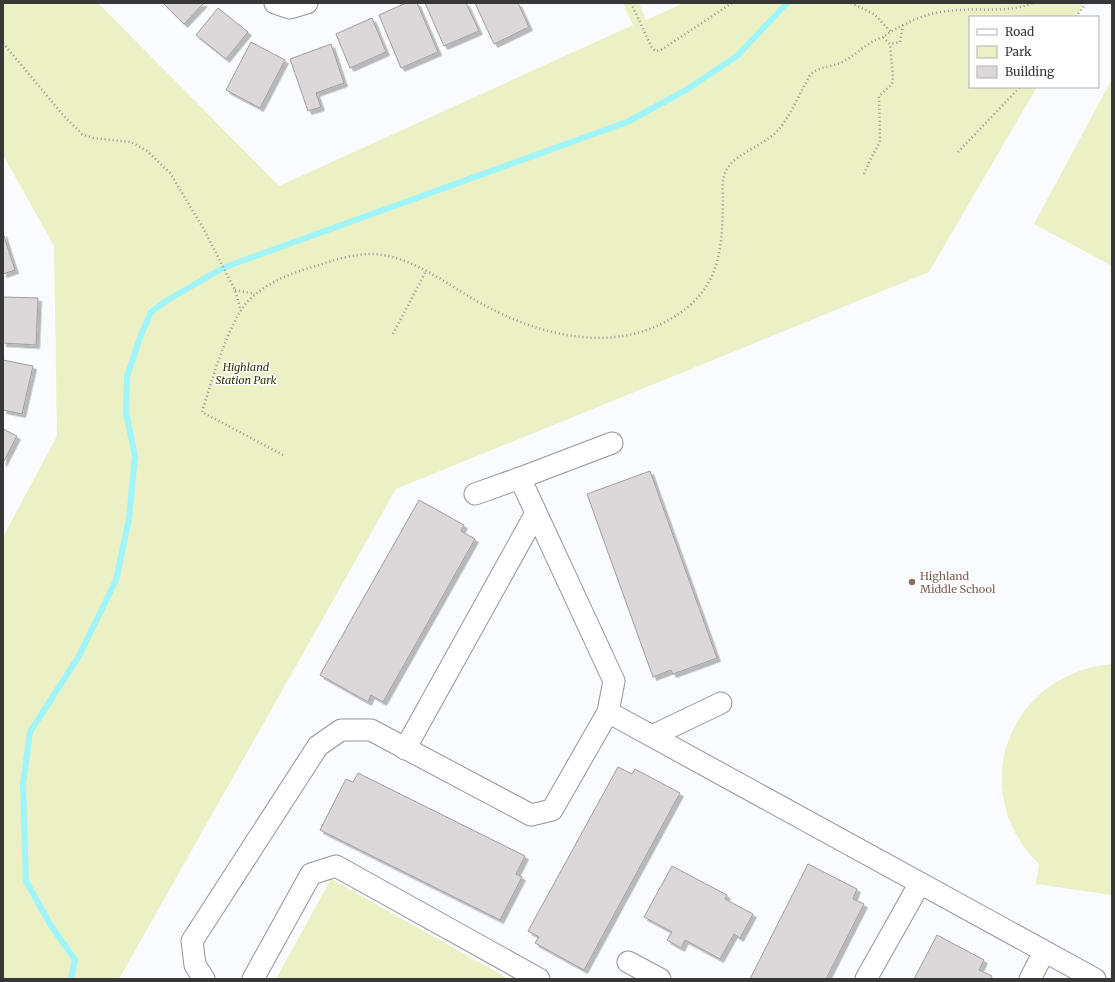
<svg xmlns="http://www.w3.org/2000/svg" width="1115" height="982" font-family="Merriweather,serif">
	<defs>
		<filter id="shadow"><feDropShadow dx="3.5" dy="3.5" stdDeviation="0" flood-color="#0004"/></filter>
	</defs>
	<rect width="100%" height="100%" fill="#fafbfe"/>
	<g fill="#ebf1c4">
		<polygon points="3,3 98,3 279,186 633,25 623,3 639,3 646,20 684,3 1084,3 1077,17 970,17 970,87 1037,87 929,272 396,489 119,979 3,979 3,537 57,436 54,246 3,155"/>
		<polygon points="1112,79 1112,266 1034,224"/>
		<path d="M1112,664V895L1036,884L1039,864C964,791 1009,673 1112,664Z"/>
		<polygon points="331,879 509,979 276,979"/>
	</g>
	<g fill="none" stroke-linecap="round" stroke-linejoin="round">
		<polyline stroke="#9ff5fa" stroke-width="6" points="71,979 75,960 50,924 26,881 23,785 30,732 79,656 116,580 129,519 135,456 126,413 127,377 141,335 151,312 166,301 223,268 239,262 627,122 686,90 737,56 787,3"/>
	</g>
	<g fill="#dcd8d9" stroke="#a09d9e" filter="url(#shadow)">
		<polygon points="163,3 204,3 184,24"/>
		<polygon points="406,3 417,3 438,52 401,68 379,15"/>
		<polygon points="425,3 466,3 479,31 444,46"/>
		<polygon points="475,3 518,3 529,27 494,44"/>
		<polygon points="218,8 248,32 226,59 196,35"/>
		<polygon points="372,18 386,52 350,68 336,34"/>
		<polygon points="251,42 285,60 260,108 226,90"/>
		<polygon points="331,44 344,83 316,93 321,107 308,111 290,59"/>
		<polygon points="3,233 15,270 3,274"/>
		<polygon points="3,297 38,298 36,345 3,343"/>
		<polygon points="3,360 33,366 22,414 3,410"/>
		<polygon points="3,429 17,436 3,463"/>
		<polygon points="650,471 717,658 673,674 671,670 653,677 587,494"/>
		<polygon points="419,500 464,525 461,531 475,539 383,702 371,695 368,702 320,675"/>
		<polygon points="618,767 632,774 635,769 680,793 584,970 535,943 539,937 528,931"/>
		<polygon points="358,773 525,856 516,874 522,877 500,920 320,830 346,779 353,782"/>
		<polygon points="808,864 857,889 853,899 864,904 826,979 750,979"/>
		<polygon points="672,866 727,895 725,899 753,914 740,938 734,934 720,959 685,940 681,948 667,940 672,932 644,917"/>
		<polygon points="937,935 984,960 979,970 992,976 990,979 914,979"/>
	</g>
	<g fill="none" stroke-linecap="round" stroke-linejoin="round">
		<g stroke="#939497" stroke-width="23">
			<g id="minor">
				<polyline points="275,3 290,8 307,3"/>
				<polyline points="475,494 520,478"/>
				<polyline points="608,712 614,681 520,478 612,443"/>
				<polyline points="652,736 721,703"/>
				<polyline points="405,749 536,513"/>
				<polyline points="628,962 660,979"/>
				<polyline points="204,979 195,965 192,941 318,746 341,730 371,730 531,815 552,810 608,712 1095,979"/>
				<polyline points="253,979 311,874 336,866 539,979"/>
				<polyline points="866,979 920,883"/>
				<polyline points="1030,979 1044,952"/>
			</g>
		</g>
		<g stroke="#969698" stroke-width="2.5" stroke-dasharray="1 3" stroke-linecap="butt">
			<polyline points="631,3 651,46 655,51 661,50 732,3"/>
			<polyline points="851,3 874,14 891,32"/>
			<polyline points="1076,17 1086,3"/>
			<path d="M903,25L900,42L890,44L883,37C902,24 925,13 948,11C977,7 1006,14 1033,3"/>
			<polyline points="3,43 63,115 82,134 93,138 131,142 147,151 170,173 202,226 235,290 241,311"/>
			<polyline points="958,152 1020,87"/>
			<polyline points="864,174 870,160 880,142 879,96 892,84 893,77 890,44"/>
			<polyline points="235,290 255,294"/>
			<polyline points="393,334 426,271"/>
			<path d="M283,455L202,412C211,383 228,324 247,302C265,283 291,273 316,266C334,260 353,254 372,254C409,255 444,282 475,300C541,338 625,359 689,306C722,278 722,241 723,201C723,192 721,180 726,171C734,153 767,145 780,128C790,116 802,89 810,75C818,67 830,67 840,63C856,56 866,42 883,37"/>
		</g>
		<use href="#minor" stroke="#fff" stroke-width="21"/>
	</g>
	<circle fill="#8d6e63" stroke="#fff" stroke-width="1.5" cx="912" cy="582" r="4"/>
	<g text-anchor="middle" dominant-baseline="central" stroke-width="3" stroke-linejoin="round" paint-order="stroke">
		<g font-size="11" font-style="italic" fill="#313402" stroke="#fff">
			<text x="246" y="367">Highland<tspan x="246" dy="13">Station Park</tspan></text>
		</g>
		<g font-size="11" fill="#785e54" stroke="#fff" text-anchor="start">
			<text x="920" y="576">Highland<tspan x="920" dy="13">Middle School</tspan></text>
		</g>
	</g>
	<rect width="1115" height="982" fill="none" stroke="#373738" stroke-width="8"/>
	<rect x="969" y="16" width="130" height="72" fill="#ffffff" stroke="#afafaf"/>
	<rect x="977" y="29" width="20" height="6" fill="#ffffff" stroke="#afafaf"/>
	<text x="1005" y="36" font-size="12" fill="#373738">Road</text>
	<rect x="977" y="46" width="20" height="12" fill="#ebf1c4" stroke="#afafaf"/>
	<text x="1005" y="56" font-size="12" fill="#373738">Park</text>
	<rect x="977" y="66" width="20" height="12" fill="#dcd8d9" stroke="#afafaf"/>
	<text x="1005" y="76" font-size="12" fill="#373738">Building</text>
</svg>
